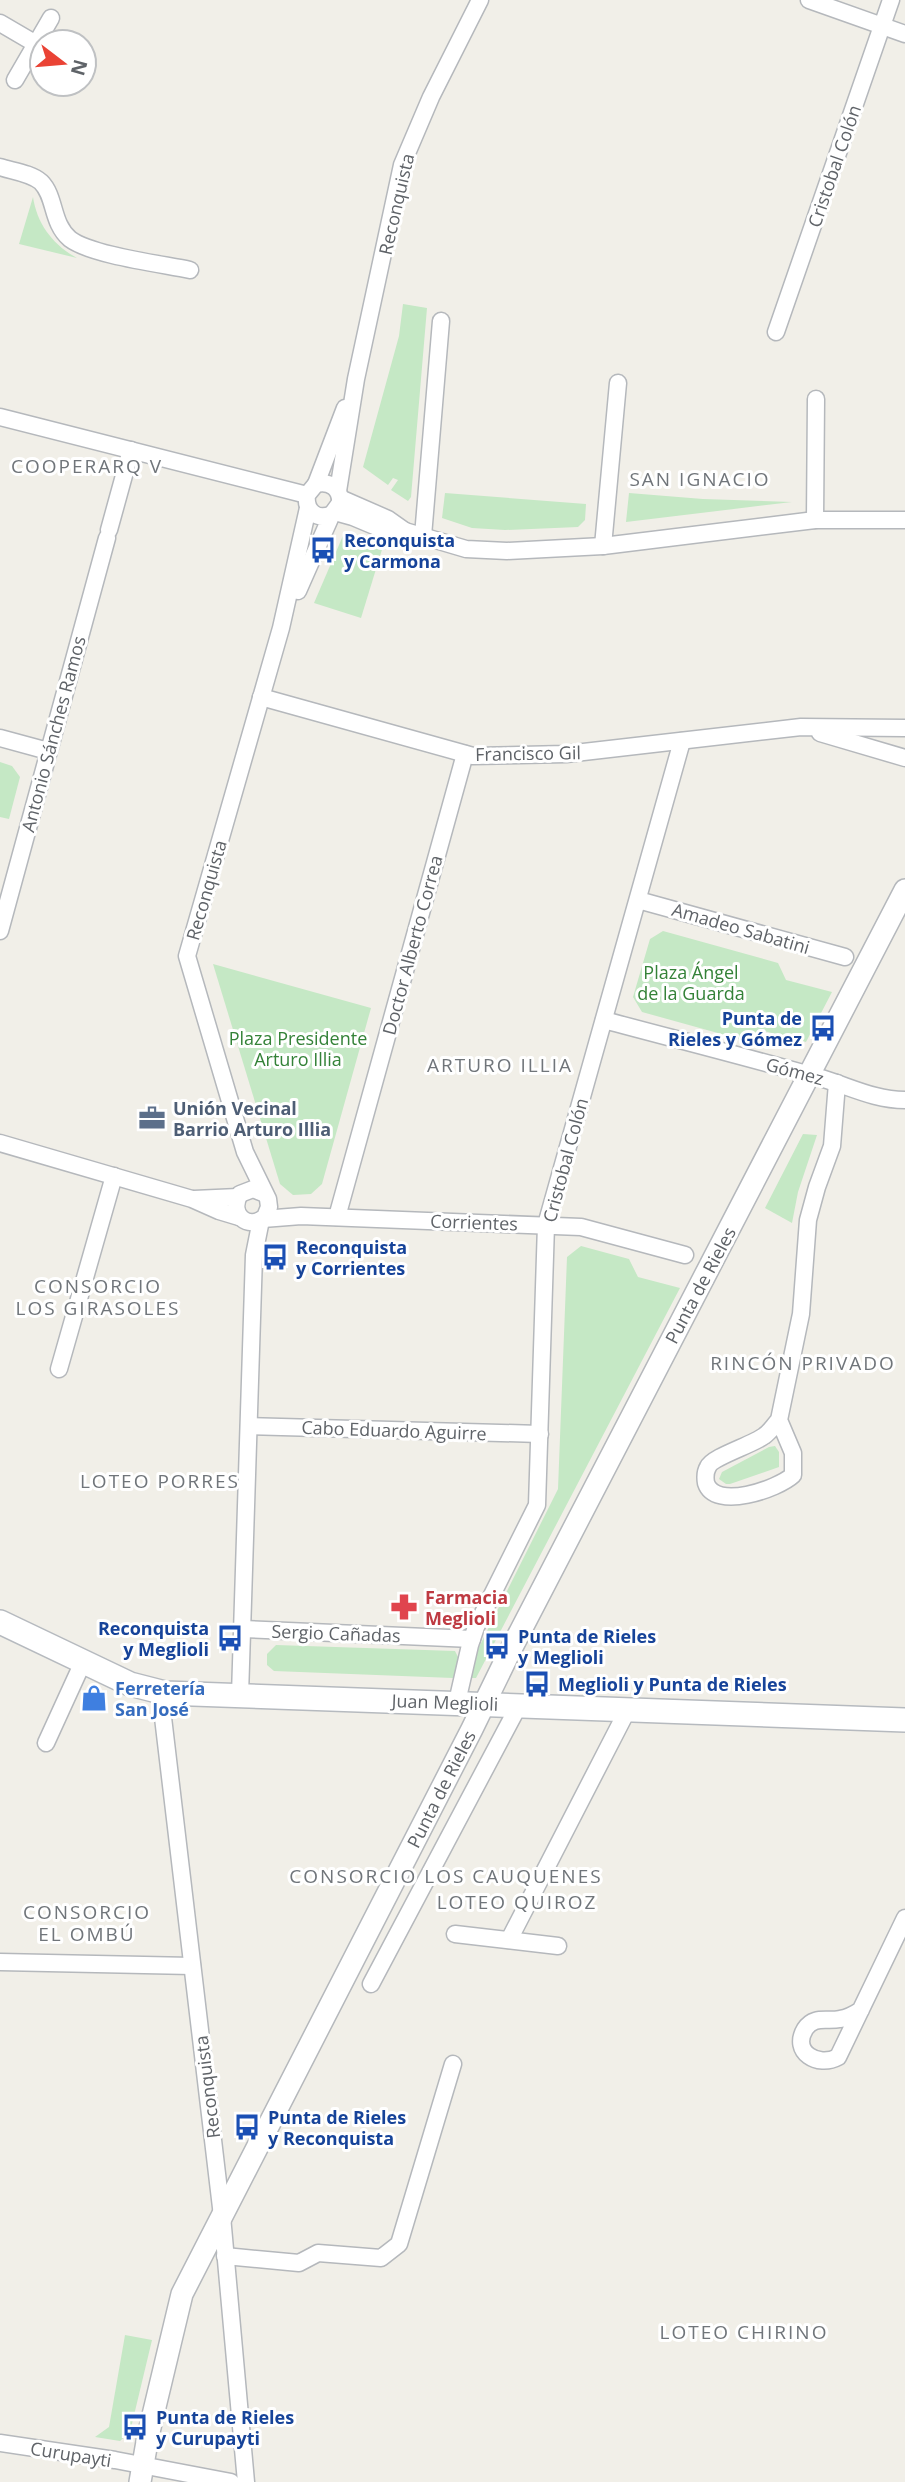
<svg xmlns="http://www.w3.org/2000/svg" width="905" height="2482" font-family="'Open Sans',sans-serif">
	<rect width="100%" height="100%" fill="#f1efe8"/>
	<g fill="#c5e8c5">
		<path d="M33,197C37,224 53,245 77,258L19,244Z"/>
		<polygon points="403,304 427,308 411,497 408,501 391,490 398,480 393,478 388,485 363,467 399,336"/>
		<polygon points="445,493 586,504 585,520 578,527 505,530 472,528 442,518"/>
		<polygon points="629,493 703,499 792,502 626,522"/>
		<polygon points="345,531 384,543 361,618 314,603"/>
		<polygon points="0,762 12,766 20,777 9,819 0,817"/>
		<polygon points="663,931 778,963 786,980 832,992 806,1042 760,1030 743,1040 642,1012 633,997 650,939"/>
		<polygon points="213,964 371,1008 322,1184 311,1194 293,1195 280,1184"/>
		<polygon points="803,1134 817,1135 798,1192 792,1223 765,1208"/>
		<polygon points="581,1246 629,1259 638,1277 680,1288 476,1678 471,1678 468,1674 472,1661 558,1489 567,1257"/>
		<polygon points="775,1446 779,1452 779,1467 730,1484 726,1484 719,1479 722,1472 769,1447"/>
		<polygon points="276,1645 455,1651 460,1661 458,1672 453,1678 274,1671 267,1665 267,1654"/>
		<polygon points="125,2335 152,2340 130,2432 120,2441 95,2437 109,2427"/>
	</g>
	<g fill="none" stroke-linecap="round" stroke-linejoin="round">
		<g stroke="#b5b8bc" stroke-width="19">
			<g id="minor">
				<polyline points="809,0 905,34"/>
				<polyline points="0,23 36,44"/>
				<polyline points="15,80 51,18"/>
				<path d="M0,167C12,171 31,173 41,182C56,197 51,223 70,239C91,255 161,264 190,270"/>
				<polyline points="776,332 891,0"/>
				<polyline points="0,417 307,495"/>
				<polyline points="316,484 345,408"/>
				<polyline points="338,491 356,379 402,165 431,97 480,0"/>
				<polyline points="340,498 388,519 405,531"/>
				<polyline points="335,512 353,517 384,530 405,531 466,549 507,551 603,546 815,520 905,520"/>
				<polyline points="815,520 816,399"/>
				<polyline points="109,530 131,450"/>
				<polyline points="423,536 441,321"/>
				<polyline points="603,546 618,383"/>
				<path d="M298,591L332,514L340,503C341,488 330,481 316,484L307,495C305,511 317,521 332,514"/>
				<polyline points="261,697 473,756 566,754 801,727 905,728"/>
				<polyline points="820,733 905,758"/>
				<polyline points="0,738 48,751"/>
				<polyline points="638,900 845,957"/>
				<polyline points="0,931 107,538"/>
				<path d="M604,1020C675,1039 746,1057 817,1077C847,1085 873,1100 905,1100"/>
				<polyline points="0,1143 192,1199 219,1211 239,1217"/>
				<path d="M263,1193L253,1189L240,1194C228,1214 248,1231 265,1217L269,1207L268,1199L245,1152L187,956L281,628L308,508"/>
				<polyline points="194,1199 238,1197"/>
				<polyline points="337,1217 465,754"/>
				<polyline points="263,1219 301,1216 581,1227 685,1255"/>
				<polyline points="59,1369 114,1176"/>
				<path d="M779,1420C774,1425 770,1432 764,1436C752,1445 712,1457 708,1467C705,1472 705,1477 706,1483C715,1511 778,1489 793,1475V1453L779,1420L801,1314L808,1220L817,1187L832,1146L837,1083"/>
				<polyline points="249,1426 540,1434"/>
				<polyline points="242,1629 472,1639"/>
				<polyline points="160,1692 222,2216 246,2482"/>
				<polyline points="240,1695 254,1255 261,1220"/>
				<polyline points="457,1702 470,1645 476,1627 537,1505 546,1225 682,741"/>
				<polyline points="46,1743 83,1662"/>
				<polyline points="455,1934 558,1946"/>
				<polyline points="509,1940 628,1709"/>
				<polyline points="0,1962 192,1966"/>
				<polyline points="371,1984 519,1705"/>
				<path d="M861,2010C855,2014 848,2018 840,2019C827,2022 814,2015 805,2029C791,2052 818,2068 838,2057L905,1918"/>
				<polyline points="225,2256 299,2263 318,2253 381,2258 399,2244 453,2064"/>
				<polyline points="0,2443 115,2460 231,2482"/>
			</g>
		</g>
		<g stroke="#b5b8bc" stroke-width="24">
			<polyline id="tertiary" points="140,2482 148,2436 182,2294 472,1729 509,1653 905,890"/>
		</g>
		<g stroke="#b6babf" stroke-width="26">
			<polyline id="secondary" points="0,1622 130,1684 165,1693 905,1720"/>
		</g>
		<use href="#minor" stroke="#fff" stroke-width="16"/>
		<use href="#tertiary" stroke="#fff" stroke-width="21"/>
		<use href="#secondary" stroke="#fff" stroke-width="23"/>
	</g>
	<defs>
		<g id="bus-bare" transform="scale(2.1)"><path d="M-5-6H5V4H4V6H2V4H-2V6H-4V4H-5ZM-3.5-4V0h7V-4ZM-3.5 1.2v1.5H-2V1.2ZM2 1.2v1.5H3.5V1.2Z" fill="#1a4fb4" stroke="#fff" stroke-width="2.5" paint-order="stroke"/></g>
		<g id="office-bare" transform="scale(2.1)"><path d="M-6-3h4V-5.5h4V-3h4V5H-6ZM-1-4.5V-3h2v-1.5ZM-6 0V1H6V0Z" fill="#5c6f8a" stroke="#fff" stroke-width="2.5" paint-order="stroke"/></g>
		<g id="pharmacy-bare" transform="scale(2.1)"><path d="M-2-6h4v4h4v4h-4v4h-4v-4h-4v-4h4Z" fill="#e0444e" stroke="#fff" stroke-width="2.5" paint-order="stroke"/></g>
		<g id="shop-bare" transform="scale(2.1)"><path d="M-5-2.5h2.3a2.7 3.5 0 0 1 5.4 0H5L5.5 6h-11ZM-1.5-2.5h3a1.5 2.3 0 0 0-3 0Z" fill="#3f7fe0" stroke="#fff" stroke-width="2.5" paint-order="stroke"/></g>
	</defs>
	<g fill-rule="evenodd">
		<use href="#bus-bare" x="323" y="550"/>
		<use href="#bus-bare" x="823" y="1028"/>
		<use href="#office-bare" x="152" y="1118"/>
		<use href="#bus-bare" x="275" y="1257"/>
		<use href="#pharmacy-bare" x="404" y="1607"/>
		<use href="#bus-bare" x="230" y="1638"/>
		<use href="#bus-bare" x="497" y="1646"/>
		<use href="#bus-bare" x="537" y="1684"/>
		<use href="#shop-bare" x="94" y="1698"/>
		<use href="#bus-bare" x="247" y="2127"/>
		<use href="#bus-bare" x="135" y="2427"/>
	</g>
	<g text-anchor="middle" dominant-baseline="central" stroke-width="6" stroke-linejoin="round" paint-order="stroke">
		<g font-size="18" fill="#5f6368" stroke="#fff">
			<text transform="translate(834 166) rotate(-71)">Cristobal Colón</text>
			<text transform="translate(396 204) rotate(-77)">Reconquista</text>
			<text transform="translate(53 734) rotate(-75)">Antonio Sánches Ramos</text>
			<text transform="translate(528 753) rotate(-1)">Francisco Gil</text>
			<text transform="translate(206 890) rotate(-74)">Reconquista</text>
			<text transform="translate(741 928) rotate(16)">Amadeo Sabatini</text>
			<text transform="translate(412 945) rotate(-75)">Doctor Alberto Correa</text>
			<text transform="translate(795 1071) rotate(15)">Gómez</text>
			<text transform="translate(565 1160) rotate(-75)">Cristobal Colón</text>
			<text transform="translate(474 1222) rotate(2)">Corrientes</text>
			<text transform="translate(700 1285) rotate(-62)">Punta de Rieles</text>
			<text transform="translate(394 1430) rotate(2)">Cabo Eduardo Aguirre</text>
			<text transform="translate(336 1633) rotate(2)">Sergio Cañadas</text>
			<text transform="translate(445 1702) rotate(2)">Juan Meglioli</text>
			<text transform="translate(441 1789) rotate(-63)">Punta de Rieles</text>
			<text transform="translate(207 2087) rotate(-97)">Reconquista</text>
			<text transform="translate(71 2454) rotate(9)">Curupayti</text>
		</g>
		<g font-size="18" font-weight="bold" fill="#164399" stroke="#fff" text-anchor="start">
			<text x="344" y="540">Reconquista<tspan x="344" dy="21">y Carmona</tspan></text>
			<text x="802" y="1018" text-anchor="end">Punta de<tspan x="802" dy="21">Rieles y Gómez</tspan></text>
			<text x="296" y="1247">Reconquista<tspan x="296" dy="21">y Corrientes</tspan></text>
			<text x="209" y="1628" text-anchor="end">Reconquista<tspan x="209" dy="21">y Meglioli</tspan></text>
			<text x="518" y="1636">Punta de Rieles<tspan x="518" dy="21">y Meglioli</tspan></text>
			<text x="558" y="1684">Meglioli y Punta de Rieles</text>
			<text x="268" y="2117">Punta de Rieles<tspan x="268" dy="21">y Reconquista</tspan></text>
			<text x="156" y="2417">Punta de Rieles<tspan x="156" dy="21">y Curupayti</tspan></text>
		</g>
		<g font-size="18" fill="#348238" stroke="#fff">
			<text x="691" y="972">Plaza Ángel<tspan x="691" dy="21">de la Guarda</tspan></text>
			<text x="298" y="1038">Plaza Presidente<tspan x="298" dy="21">Arturo Illia</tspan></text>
		</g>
		<g font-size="18" font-weight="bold" fill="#4e5e75" stroke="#fff" text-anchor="start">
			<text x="173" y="1108">Unión Vecinal<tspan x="173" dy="21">Barrio Arturo Illia</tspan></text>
		</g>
		<g font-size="18" font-weight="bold" fill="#be3a42" stroke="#fff" text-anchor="start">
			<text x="425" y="1597">Farmacia<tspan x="425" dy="21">Meglioli</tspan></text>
		</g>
		<g font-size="18" font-weight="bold" fill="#366cbe" stroke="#fff" text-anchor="start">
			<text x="115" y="1688">Ferretería<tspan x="115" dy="21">San José</tspan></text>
		</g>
		<g font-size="19" letter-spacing="2" fill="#70757a" stroke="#fff">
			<text x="87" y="466">COOPERARQ V</text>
			<text x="700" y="479">SAN IGNACIO</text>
			<text x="500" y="1065">ARTURO ILLIA</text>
			<text x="98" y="1286">CONSORCIO<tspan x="98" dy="22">LOS GIRASOLES</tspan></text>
			<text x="803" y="1363">RINCÓN PRIVADO</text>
			<text x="160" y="1481">LOTEO PORRES</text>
			<text x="446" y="1876">CONSORCIO LOS CAUQUENES</text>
			<text x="517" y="1902">LOTEO QUIROZ</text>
			<text x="87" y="1912">CONSORCIO<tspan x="87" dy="22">EL OMBÚ</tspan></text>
			<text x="744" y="2332">LOTEO CHIRINO</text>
		</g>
	</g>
	<g transform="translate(63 63) rotate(106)"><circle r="33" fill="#ffffff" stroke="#bfc1c3" stroke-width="2"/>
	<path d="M0-5L12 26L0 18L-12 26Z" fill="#ea4335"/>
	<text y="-10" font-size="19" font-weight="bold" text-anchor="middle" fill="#5f6368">N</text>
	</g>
</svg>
